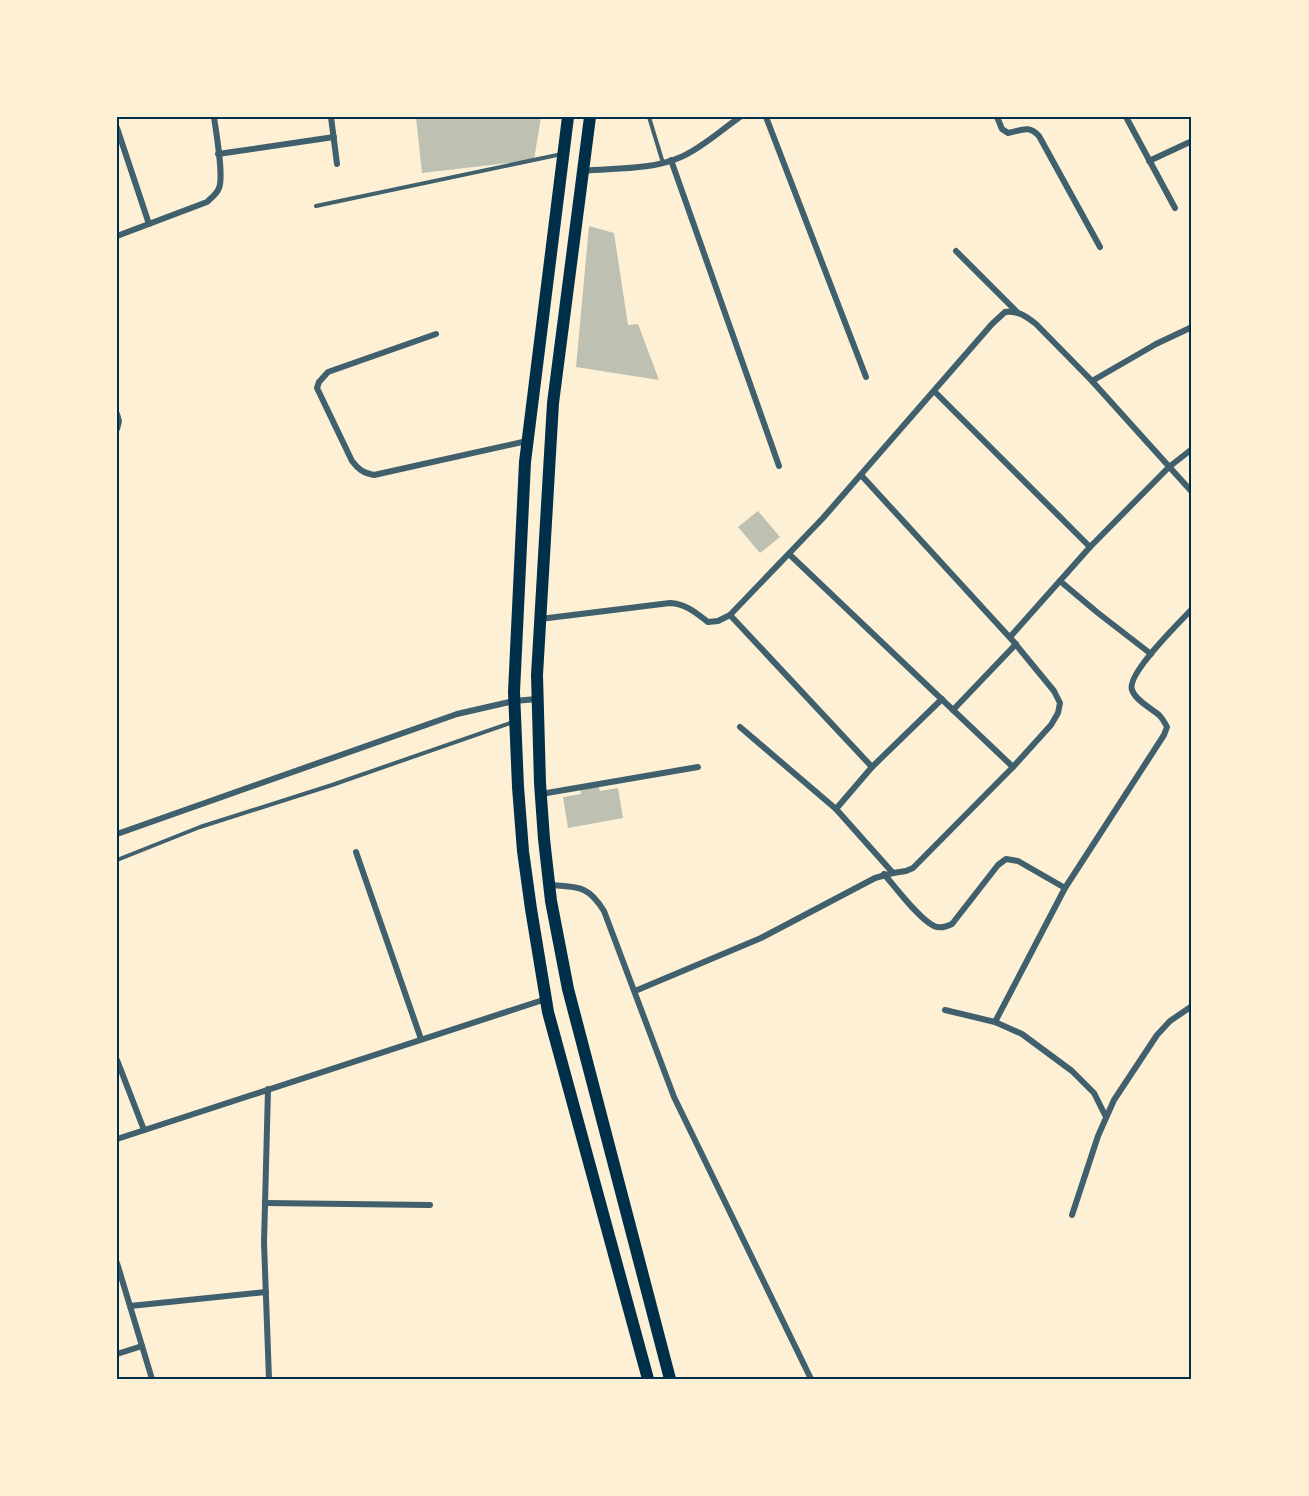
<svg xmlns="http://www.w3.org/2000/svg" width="1309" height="1496" font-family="'Alegreya Sans',sans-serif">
	<rect width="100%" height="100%" fill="#fdf0d5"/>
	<g fill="#bec0b2">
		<polygon points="416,117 541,117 534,160 422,173"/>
		<polygon points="589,226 614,233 628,325 638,324 659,380 576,367"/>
		<polygon points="758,511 780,537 760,553 738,527"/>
		<polygon points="598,785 600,791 618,788 623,818 568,828 563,797 581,794 580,788"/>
	</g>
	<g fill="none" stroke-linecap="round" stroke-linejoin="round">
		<g stroke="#3f606c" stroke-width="4">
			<polyline points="649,117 663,163"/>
			<polyline points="316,206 562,154"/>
			<polyline points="117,860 200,827 332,785 513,722"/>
		</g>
		<g stroke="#3f606c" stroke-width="6">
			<polyline points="331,117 337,164"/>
			<polyline points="766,117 866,377"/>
			<path d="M997,117L1002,129L1008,133C1021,131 1028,124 1039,136L1100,247"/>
			<polyline points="1126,117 1175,208"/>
			<polyline points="117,128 149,224"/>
			<polyline points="218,154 334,137"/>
			<polyline points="671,160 779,466"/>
			<polyline points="1149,161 1192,141"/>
			<path d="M583,171C615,168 652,170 681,157C702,148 721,130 740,117"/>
			<path d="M117,236L207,202C211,198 217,194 219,188C224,176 216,132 214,117"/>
			<polyline points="956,251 1017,312"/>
			<path d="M436,334L328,372L319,382L317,388L352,461C358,469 363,473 374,475L527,441"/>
			<polyline points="1092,381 1156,344 1192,327"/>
			<polyline points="934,391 1090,547"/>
			<polyline points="117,414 119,421 117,429"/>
			<polyline points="789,554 1013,767"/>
			<polyline points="1060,581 1098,613 1151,654"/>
			<polyline points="730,615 872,767"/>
			<path d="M540,619L670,603C686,604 695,612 708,622L718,621L730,615L823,518L992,324L1005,312C1017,310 1026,316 1036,324L1092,381L1192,492"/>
			<polyline points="1010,637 1090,547 1169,467 1192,449"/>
			<polyline points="953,710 1016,644"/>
			<polyline points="740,727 836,809 893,873 906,871 913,868 1013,767 1051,725 1058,713 1060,703 1054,691 1013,641 861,475"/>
			<polyline points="541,794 698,767"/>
			<polyline points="836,809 872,767 942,699"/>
			<polyline points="117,834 457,714 514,701 537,699"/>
			<polyline points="356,852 421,1039"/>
			<path d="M884,874C895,887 919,919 934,926C940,929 946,927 952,924L998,865L1006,859L1018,861L1065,888"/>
			<path d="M550,885C578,887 588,885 604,911L674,1097L811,1379"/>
			<polyline points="635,991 761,938 875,878 893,873"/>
			<polyline points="945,1010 995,1022 1022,1034 1072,1071 1094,1093 1106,1117"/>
			<path d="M995,1022L1065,888L1164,735L1167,727C1165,723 1163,719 1159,715C1151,708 1136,701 1132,690C1126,674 1180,622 1192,609"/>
			<polyline points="117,1060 144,1130"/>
			<polyline points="268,1089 264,1243 269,1379"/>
			<polyline points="117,1139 546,999"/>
			<polyline points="265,1203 430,1205"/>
			<polyline points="1072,1215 1098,1136 1114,1100 1157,1035 1170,1021 1192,1006"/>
			<polyline points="117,1263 152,1379"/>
			<polyline points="130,1306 266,1292"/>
			<polyline points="117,1354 142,1346"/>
		</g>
		<g stroke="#003049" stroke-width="12">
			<polyline points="568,117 525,462 514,692 518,787 523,851 531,909 548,1012 648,1379"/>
			<polyline points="590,117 553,403 537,675 540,783 544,839 551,901 568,989 670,1379"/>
		</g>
	</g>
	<rect width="1309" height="1496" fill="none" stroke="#fdf0d5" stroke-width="237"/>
	<rect x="118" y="118" width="1072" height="1260" fill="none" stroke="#003049" stroke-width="2"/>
</svg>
